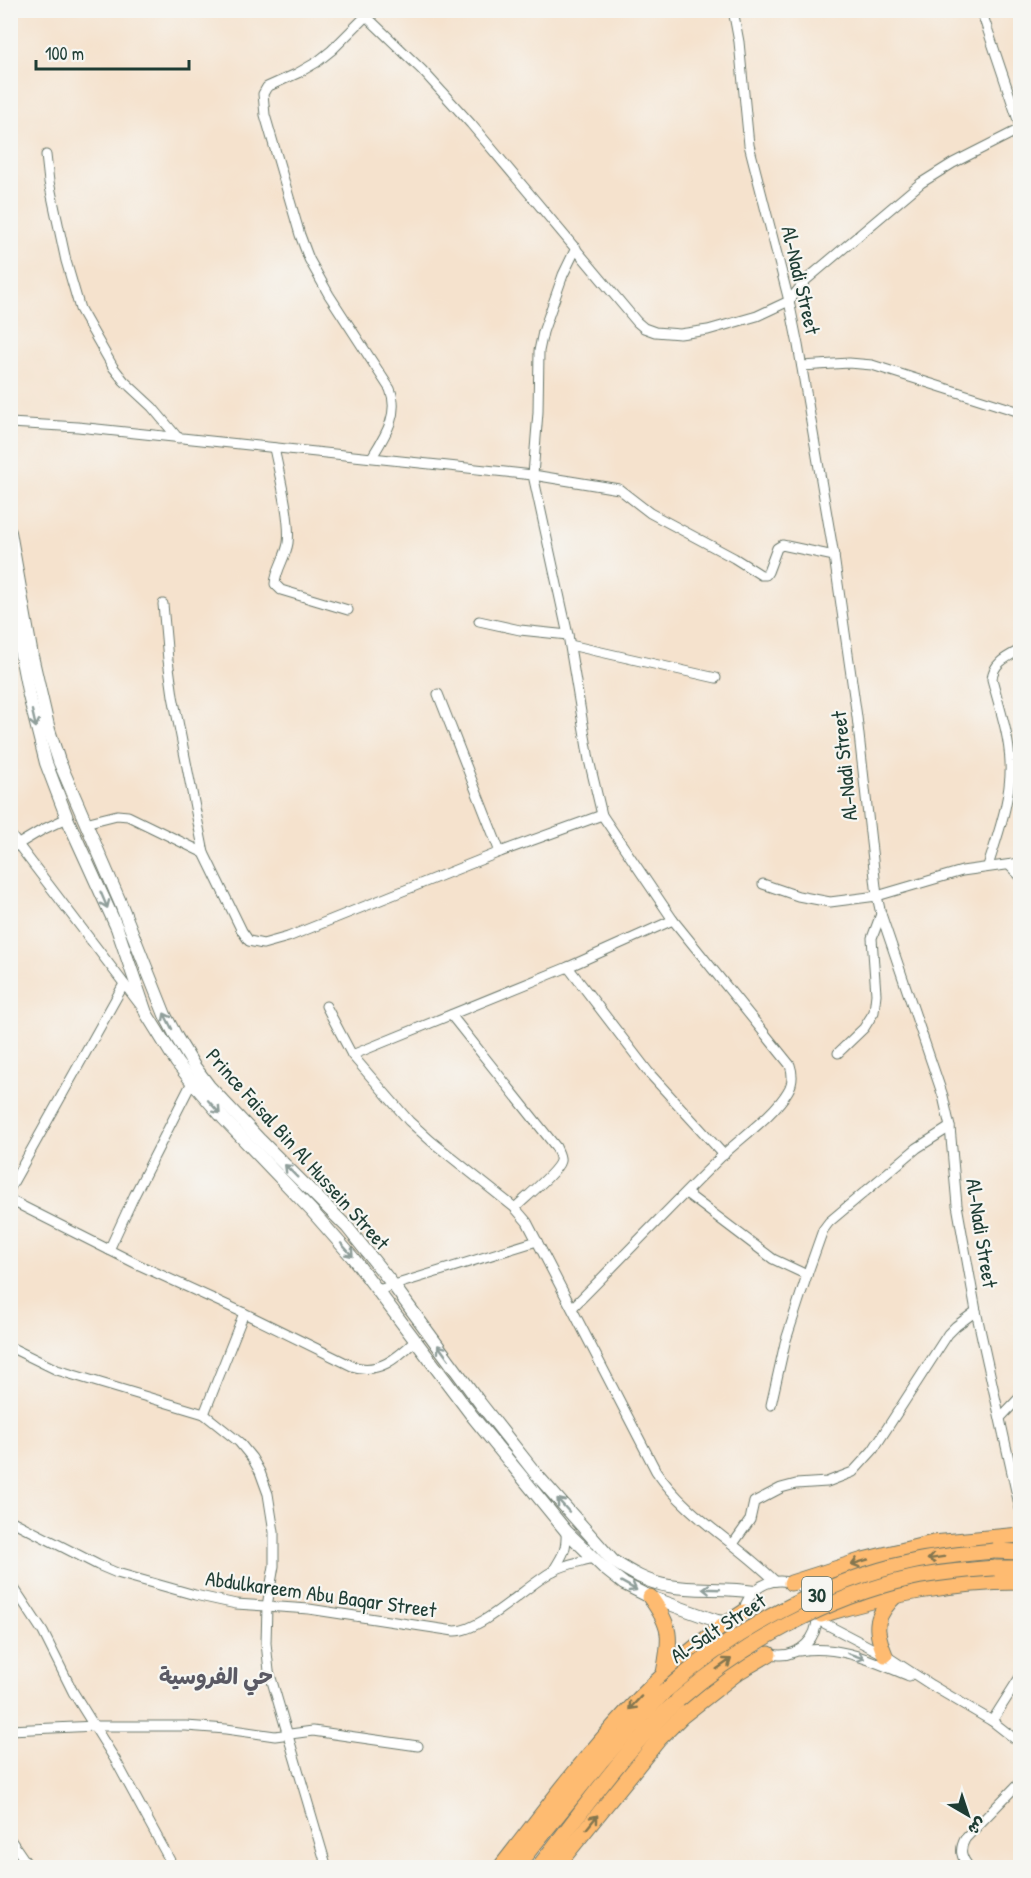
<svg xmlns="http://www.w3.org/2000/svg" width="1031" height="1878" font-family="'Patrick Hand','Playpen Sans Arabic',sans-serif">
	<rect width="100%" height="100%" fill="#f6f6f2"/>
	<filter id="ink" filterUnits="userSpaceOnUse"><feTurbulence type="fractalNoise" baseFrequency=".0167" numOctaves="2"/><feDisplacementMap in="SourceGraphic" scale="12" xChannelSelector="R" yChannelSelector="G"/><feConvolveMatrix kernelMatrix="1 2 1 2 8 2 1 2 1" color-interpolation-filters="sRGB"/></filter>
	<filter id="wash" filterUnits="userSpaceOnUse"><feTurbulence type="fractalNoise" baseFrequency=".008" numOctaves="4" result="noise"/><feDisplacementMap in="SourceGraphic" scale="24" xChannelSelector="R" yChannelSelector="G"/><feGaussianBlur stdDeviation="1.35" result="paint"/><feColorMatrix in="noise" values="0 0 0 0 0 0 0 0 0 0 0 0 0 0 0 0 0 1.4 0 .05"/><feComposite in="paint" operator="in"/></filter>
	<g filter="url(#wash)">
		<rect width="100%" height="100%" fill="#f5e2cd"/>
	</g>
	<g filter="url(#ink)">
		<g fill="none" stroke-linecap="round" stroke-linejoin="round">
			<g stroke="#6a776a" stroke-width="11">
				<g id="minor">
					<polyline points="364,10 366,16 422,70 471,124 637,322 644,328 655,332 680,334 708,330 757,316 789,301 806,280 921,183 953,163 1020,129"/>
					<polyline points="733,10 739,42 749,145 789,301 798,345 834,556 857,717 877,896 881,914 943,1096 950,1127 957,1205 976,1311 1020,1509"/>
					<polyline points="800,10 800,12"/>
					<polyline points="981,10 1020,126"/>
					<path d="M366,16L332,50L317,62L298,73L267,87L263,94L265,115L300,235L309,259L329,295L390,389C400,414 385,436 372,457"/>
					<polyline points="46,155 49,182 66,261 80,309 113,367 124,381 152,407 178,438"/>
					<polyline points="576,248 563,275 543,332 539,351 538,412 533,475 619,489 650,513 734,558 761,575 766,575 768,572 777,548 782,545 834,556"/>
					<polyline points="802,366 849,363 872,365 1020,412"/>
					<path d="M10,423L78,427L533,475L568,635L589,760L602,815L673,920L790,1065C793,1074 793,1083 788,1091C774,1115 743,1136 723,1155C672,1205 623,1257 572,1308"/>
					<path d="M274,448C279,473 291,519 288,543C286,557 276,569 275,584L281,590L348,610"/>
					<polyline points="163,604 168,660 173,696 204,853 242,931 249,941 263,944 288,937 500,852 602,815"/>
					<polyline points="479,621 520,630 568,635"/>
					<polyline points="570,645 716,678"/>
					<polyline points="438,694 500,852"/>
					<polyline points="85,823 117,815 128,816 204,853"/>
					<polyline points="10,834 141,1006"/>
					<polyline points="10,849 42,830 67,818"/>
					<polyline points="1009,865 1020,876"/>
					<path d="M988,866C998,834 1012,796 1010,762C1009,734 999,706 992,679C993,663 1007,657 1020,650"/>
					<polyline points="763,884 798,896 830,902 877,896 962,871 1020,863"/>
					<polyline points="568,967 650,1074 724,1155"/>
					<path d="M326,1006L352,1055L409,1121L431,1141L515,1208L527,1222L656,1471C686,1516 737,1543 775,1581"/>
					<path d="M451,1015L556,1147C558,1152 561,1156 560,1161C558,1171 524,1199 515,1208"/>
					<polyline points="838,1053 864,1028 874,1012 876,994 872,938 881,914"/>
					<polyline points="352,1055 568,967 673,920"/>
					<polyline points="10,1188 124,984"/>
					<polyline points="686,1193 773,1259 807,1275 823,1230 829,1222 917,1148 950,1127"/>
					<path d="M10,1200L137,1264L244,1313L352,1366C378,1375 397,1358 415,1341"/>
					<polyline points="109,1250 134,1196 192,1082"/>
					<polyline points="378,1290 537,1241"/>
					<polyline points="10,1347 57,1370 204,1414 239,1442 252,1458 260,1472 268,1494 274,1532 274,1566 267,1606 266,1643 269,1671 327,1868"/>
					<polyline points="771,1405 785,1343 807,1275"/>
					<polyline points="204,1414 244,1313"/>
					<polyline points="1001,1417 1020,1397"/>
					<path d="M10,1520L98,1565L117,1573L195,1595L236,1604L309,1609L454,1631C481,1632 527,1585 553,1571C565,1564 580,1562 593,1558"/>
					<polyline points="733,1544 750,1520 754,1502 781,1488 796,1484 827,1482 853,1472 873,1450 948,1334 956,1326 976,1311"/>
					<path d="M553,1571C563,1555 567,1550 566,1531"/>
					<circle cx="780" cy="1618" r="37"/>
					<polyline points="10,1582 43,1632 73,1692 116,1761 174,1868"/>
					<polyline points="818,1620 885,1655 931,1685 992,1721 1020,1743"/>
					<path d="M799,1651C839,1644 874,1662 909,1676"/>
					<polyline points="992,1721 1020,1677"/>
					<polyline points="10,1730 96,1726 186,1726 226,1729 275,1736 313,1731 418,1746"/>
					<polyline points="10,1839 30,1868"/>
					<path d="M970,1868C961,1858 959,1850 965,1839L1020,1782"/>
				</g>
			</g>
			<g stroke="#6a776a" stroke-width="14">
				<g id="tertiary">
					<path d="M10,532L32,656L49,730L59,761L120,902L165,1015L177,1038L194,1066L209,1086L260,1140L347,1227L394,1286L480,1403L536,1474L613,1561C630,1572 648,1583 669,1586C697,1591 726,1587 754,1592"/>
					<polyline points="10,599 29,696 46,763 67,818 117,928 146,1013 177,1063 192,1082 224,1119 311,1210 353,1258 473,1417 566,1531 605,1569 624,1584 650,1597 717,1621 744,1625"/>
				</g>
			</g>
			<g stroke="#6a776a" stroke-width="17">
				<g id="primary">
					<polyline points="994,1551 1020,1552"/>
					<polyline points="994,1568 1020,1568"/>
					<polyline points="791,1583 863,1560 933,1543 1020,1535"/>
					<path d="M650,1597C672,1627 671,1637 664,1673"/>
					<path d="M821,1615C888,1595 950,1582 1020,1582"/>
					<path d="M885,1655C873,1627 875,1615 897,1594"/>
					<path d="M500,1868C573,1775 642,1676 744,1612"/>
					<polyline points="515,1868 601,1761 664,1692"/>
					<path d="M538,1868C583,1810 625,1749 678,1700"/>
					<polyline points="555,1868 659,1739 682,1716 738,1672 769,1654"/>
				</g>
			</g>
			<use href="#minor" stroke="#fff" stroke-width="9"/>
			<use href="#tertiary" stroke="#fff" stroke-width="12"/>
			<use href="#primary" stroke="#febb71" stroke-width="15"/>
			<g stroke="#6a776a" stroke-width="17" stroke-linecap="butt">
				<g id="primary-bridge">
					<path d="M664,1692C732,1631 823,1581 912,1562C939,1556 966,1554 994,1551"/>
					<path d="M678,1700C744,1643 827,1597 912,1578C939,1572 967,1570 994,1568"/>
				</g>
			</g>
			<use href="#primary-bridge" stroke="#febb71" stroke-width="15"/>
		</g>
		<defs><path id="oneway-shaft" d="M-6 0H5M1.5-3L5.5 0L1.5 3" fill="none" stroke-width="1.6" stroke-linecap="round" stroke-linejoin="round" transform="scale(1.5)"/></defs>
		<g stroke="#8f9e9a">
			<use href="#oneway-shaft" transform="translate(34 719) rotate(77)"/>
			<use href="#oneway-shaft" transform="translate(104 900) rotate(67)"/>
			<use href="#oneway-shaft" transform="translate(168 1021) rotate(-117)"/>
			<use href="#oneway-shaft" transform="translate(214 1107) rotate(48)"/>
			<use href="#oneway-shaft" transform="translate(291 1171) rotate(-135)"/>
			<use href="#oneway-shaft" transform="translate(347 1250) rotate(48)"/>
			<use href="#oneway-shaft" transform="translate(443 1352) rotate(-126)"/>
			<use href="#oneway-shaft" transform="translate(563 1505) rotate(-132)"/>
			<use href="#oneway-shaft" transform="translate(629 1586) rotate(29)"/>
			<use href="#oneway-shaft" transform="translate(711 1589) rotate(-178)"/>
			<use href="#oneway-shaft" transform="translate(856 1656) rotate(18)"/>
		</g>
		<g stroke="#83764f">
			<use href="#oneway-shaft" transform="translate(936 1558) rotate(171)"/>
			<use href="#oneway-shaft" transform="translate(860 1562) rotate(163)"/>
			<use href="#oneway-shaft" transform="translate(724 1664) rotate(-35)"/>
			<use href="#oneway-shaft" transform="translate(635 1703) rotate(133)"/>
			<use href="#oneway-shaft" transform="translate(592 1822) rotate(-51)"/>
		</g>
	</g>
	<g text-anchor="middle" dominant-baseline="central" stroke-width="4.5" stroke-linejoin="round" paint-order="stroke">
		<rect fill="#f6f6f2" stroke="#60746d" stroke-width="1.5" x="802" y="1577" width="30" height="34" rx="4.5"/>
		<g font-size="20" font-weight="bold" fill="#1f3d34">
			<text x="817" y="1594">30</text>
		</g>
		<g font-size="21" fill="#1f3d34" stroke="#f6f6f2">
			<text transform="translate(801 280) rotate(77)">Al-Nadi Street</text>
			<text transform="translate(844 766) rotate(-96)">Al-Nadi Street</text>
			<text transform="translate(298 1149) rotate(48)">Prince Faisal Bin Al Hussein Street</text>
			<text transform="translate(982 1233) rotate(81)">Al-Nadi Street</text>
			<text transform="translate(321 1594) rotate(8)">Abdulkareem Abu Baqar Street</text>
			<text transform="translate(718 1628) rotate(-33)">Al-Salt Street</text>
		</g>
		<g font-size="22" font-weight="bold" fill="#5b5a64" stroke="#f6f6f2">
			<text x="216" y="1676">حي الفروسية</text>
		</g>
	</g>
	<rect width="1031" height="1878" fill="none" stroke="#f6f6f2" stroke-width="36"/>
	<g transform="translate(968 1815) rotate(141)" stroke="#f6f6f2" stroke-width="4.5" paint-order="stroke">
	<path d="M0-4.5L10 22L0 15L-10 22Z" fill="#1f3d34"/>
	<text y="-9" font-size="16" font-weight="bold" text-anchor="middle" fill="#1f3d34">ش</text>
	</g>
	<path d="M36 60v9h153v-9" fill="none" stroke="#1f3d34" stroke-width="3"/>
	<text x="45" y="60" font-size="18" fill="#1f3d34" stroke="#f6f6f2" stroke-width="4.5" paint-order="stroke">100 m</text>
</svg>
